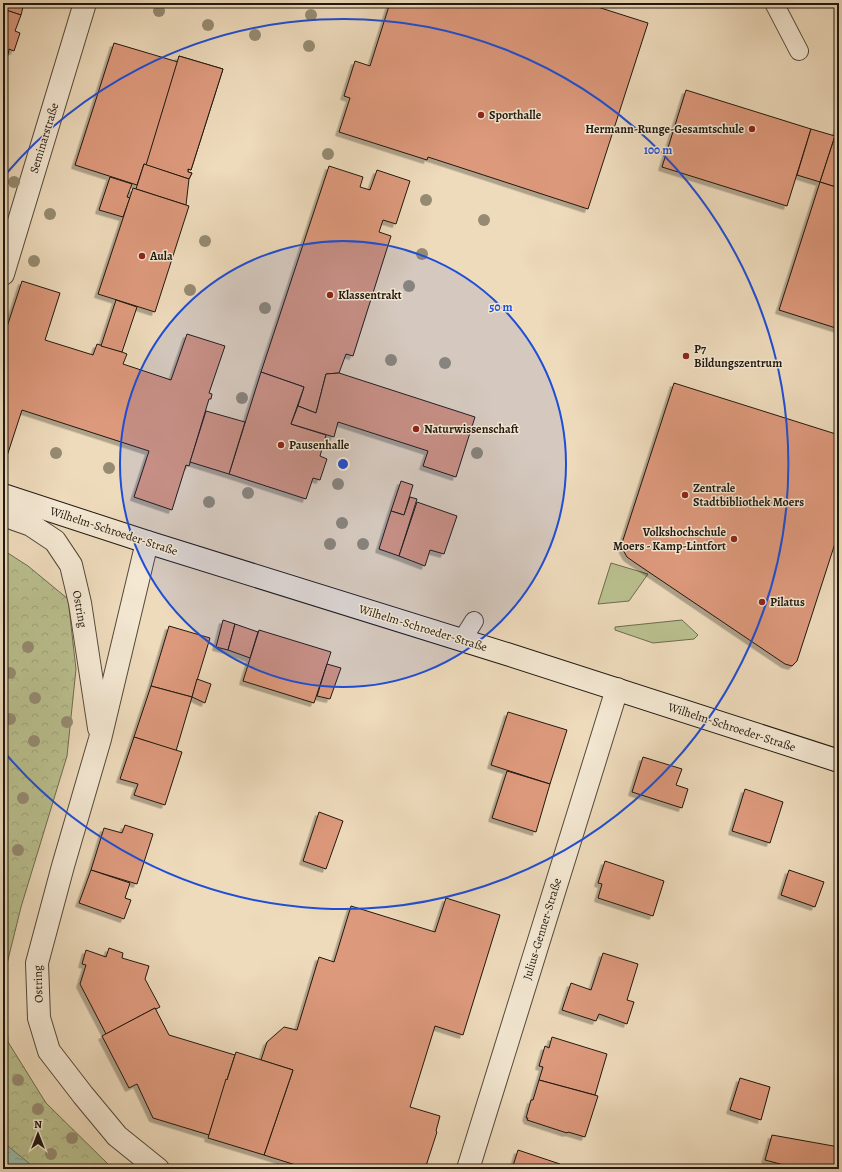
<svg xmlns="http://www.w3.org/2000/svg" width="842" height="1172" font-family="Alegreya,serif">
	<defs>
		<pattern id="forest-crowns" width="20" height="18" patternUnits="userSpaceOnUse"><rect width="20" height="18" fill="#bac08f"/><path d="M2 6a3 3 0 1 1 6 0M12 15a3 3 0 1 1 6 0" fill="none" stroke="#a0a47a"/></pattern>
		<pattern id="water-ripples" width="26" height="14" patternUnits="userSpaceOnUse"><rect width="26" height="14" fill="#9bbcab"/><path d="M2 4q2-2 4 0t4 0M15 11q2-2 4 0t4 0" fill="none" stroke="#85a192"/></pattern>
		<filter id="shadow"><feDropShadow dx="-3.5" dy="3.5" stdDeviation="0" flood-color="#0004"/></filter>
	</defs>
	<rect width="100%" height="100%" fill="#eedbbc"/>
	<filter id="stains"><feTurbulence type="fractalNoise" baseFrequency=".005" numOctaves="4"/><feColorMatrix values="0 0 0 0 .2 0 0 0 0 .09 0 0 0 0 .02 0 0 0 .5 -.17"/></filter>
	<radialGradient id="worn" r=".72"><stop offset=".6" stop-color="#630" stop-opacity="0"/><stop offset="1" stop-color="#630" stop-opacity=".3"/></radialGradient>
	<g fill="#bac08f" stroke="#6d6c4f">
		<polygon points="611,563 648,574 629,601 598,604"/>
		<polygon points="682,620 698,635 694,639 653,643 615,630 615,627"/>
	</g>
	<polygon fill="url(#forest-crowns)" stroke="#6d6c4f" points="3,550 28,566 68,599 76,669 67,756 21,907 4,976 8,1042 46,1103 113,1169 3,1169"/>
	<polygon fill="url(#water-ripples)" stroke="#6a7a6d" points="3,1142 36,1169 3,1169"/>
	<g fill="#dd997b" stroke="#20180f" filter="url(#shadow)">
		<polygon points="3,3 24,3 21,15 3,9"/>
		<polygon points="390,3 585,3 648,23 588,209 428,157 427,160 339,132 350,98 344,96 355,61 370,66"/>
		<polygon points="3,9 21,15 15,31 20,33 14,51 9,49 8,55 3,54"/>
		<polygon points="114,43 178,62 179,56 223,69 191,170 188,169 188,172 192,173 189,179 144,164 137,185 75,165"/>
		<polygon points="3,54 8,55 3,70"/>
		<polygon points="179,56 223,69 191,170 188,169 188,172 192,173 189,179 146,165"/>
		<polygon points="686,90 811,129 787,206 662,167"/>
		<polygon points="839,123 839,138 835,136"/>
		<polygon points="811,129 835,136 820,182 797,175"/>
		<polygon points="835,136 839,138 839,188 820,182"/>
		<polygon points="144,164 189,179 186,205 136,189"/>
		<polygon points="329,166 363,177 360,187 370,190 377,170 410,181 396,224 383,220 379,232 391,236 353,356 346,354 339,373 326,374 316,413 298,406 304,387 261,372"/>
		<polygon points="110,177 132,184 127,197 130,198 123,217 99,210"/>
		<polygon points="820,182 839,188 839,329 779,310"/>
		<polygon points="133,188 189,206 155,312 98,294"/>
		<polygon points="22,281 60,293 45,340 93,355 97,344 122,352 127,354 123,364 171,380 187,334 225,346 209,393 212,394 211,399 209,399 189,466 186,465 172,510 134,497 149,451 22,410 7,456 3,455 3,339"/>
		<polygon points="116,300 137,307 122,352 101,346"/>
		<polygon points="261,372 304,387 291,424 326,435 320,456 327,459 320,480 313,478 306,499 229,474"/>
		<polygon points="339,373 475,417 456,477 423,466 428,451 338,422 334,437 291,424 298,406 316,413 326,374"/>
		<polygon points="674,383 839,435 839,531 797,661 792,666 785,664 634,562 627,557 623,550 623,540"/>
		<polygon points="206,411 245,422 229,474 190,462"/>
		<polygon points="401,481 413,485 404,515 391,511"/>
		<polygon points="410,497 417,499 399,556 379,549 391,511 404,515"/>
		<polygon points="417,502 457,516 444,554 430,550 425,566 399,556"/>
		<polygon points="223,620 235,624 228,650 216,647"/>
		<polygon points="235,624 258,632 250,658 228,650"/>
		<polygon points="169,626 210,638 192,697 151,686"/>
		<polygon points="259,630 331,652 314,703 243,681"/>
		<polygon points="327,664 341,668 330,699 317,696"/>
		<polygon points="197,679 211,684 205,703 192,697"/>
		<polygon points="151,686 192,697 176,751 134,737"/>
		<polygon points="508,712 567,730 550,784 491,765"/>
		<polygon points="134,737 182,752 165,805 134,795 138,784 120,779"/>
		<polygon points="643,757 682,769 676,785 688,789 682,808 632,792"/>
		<polygon points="507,771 550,784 536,832 492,818"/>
		<polygon points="745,789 783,802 770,843 732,831"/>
		<polygon points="319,812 343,821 326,869 303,861"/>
		<polygon points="125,825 153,834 137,884 91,870 104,828 122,833"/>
		<polygon points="605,861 664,881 653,916 598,898 602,884 598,883"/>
		<polygon points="91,870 130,883 125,898 131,900 124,919 79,903"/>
		<polygon points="789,870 824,882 815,907 781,895"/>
		<polygon points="446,898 500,915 463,1035 435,1026 410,1107 440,1116 436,1131 437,1132 425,1169 301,1169 302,1167 264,1155 293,1070 261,1060 267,1042 284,1027 297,1030 319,957 334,962 351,906 435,932"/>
		<polygon points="109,948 123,953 122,958 149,966 145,979 160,1007 156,1009 155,1008 106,1034 80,984 86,965 82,964 86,950 106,957"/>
		<polygon points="603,953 638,964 627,1000 634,1002 627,1024 599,1014 596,1021 562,1010 571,983 591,990"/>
		<polygon points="155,1008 169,1035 235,1055 209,1135 153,1118 137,1084 129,1088 102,1036"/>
		<polygon points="552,1037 607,1054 595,1095 539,1080 543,1067 539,1066 545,1046 549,1048"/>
		<polygon points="236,1052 293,1070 264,1155 208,1138 226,1079 227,1080"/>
		<polygon points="740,1078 770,1087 761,1120 730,1110"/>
		<polygon points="539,1080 598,1096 585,1137 568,1132 567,1133 527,1120 528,1118 526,1118 531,1100 533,1100"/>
		<polygon points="772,1135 839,1147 839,1169 799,1169 765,1160"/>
		<polygon points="518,1150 560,1164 559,1169 512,1169"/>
	</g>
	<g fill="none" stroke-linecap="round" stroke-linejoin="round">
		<g stroke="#54493a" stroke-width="20">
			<g id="lane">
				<polyline points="774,3 799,51"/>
				<polyline points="462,640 474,621"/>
			</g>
		</g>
		<g stroke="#54493a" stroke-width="24">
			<g id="street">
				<polyline points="3,274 85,3"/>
				<polyline points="3,515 31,525 55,541 71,565 80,603 99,728"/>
				<polyline points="147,542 100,739 63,866 37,963 39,1018 49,1051 83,1095 117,1136 158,1169"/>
				<polyline points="468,1169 617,689"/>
			</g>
		</g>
		<g stroke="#20180f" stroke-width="24">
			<polyline id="secondary" points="3,495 147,542 510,655 839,761"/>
		</g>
		<use href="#lane" stroke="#f4e8d3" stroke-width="18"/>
		<use href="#street" stroke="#f4e8d3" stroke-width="22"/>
		<use href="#secondary" stroke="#f4e8d3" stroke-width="22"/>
	</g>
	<g fill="#968b72">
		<circle cx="159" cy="11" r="6"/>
		<circle cx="311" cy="15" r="6"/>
		<circle cx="208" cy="25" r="6"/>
		<circle cx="255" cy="35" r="6"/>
		<circle cx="309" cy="46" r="6"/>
		<circle cx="328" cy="154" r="6"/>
		<circle cx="14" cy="182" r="6"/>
		<circle cx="426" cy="200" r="6"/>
		<circle cx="50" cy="214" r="6"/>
		<circle cx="484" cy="220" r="6"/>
		<circle cx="205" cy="241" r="6"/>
		<circle cx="422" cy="254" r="6"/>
		<circle cx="34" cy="261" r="6"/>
		<circle cx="409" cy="286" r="6"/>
		<circle cx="190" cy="290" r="6"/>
		<circle cx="265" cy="308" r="6"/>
		<circle cx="391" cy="360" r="6"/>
		<circle cx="445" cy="363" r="6"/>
		<circle cx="242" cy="398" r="6"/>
		<circle cx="56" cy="453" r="6"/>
		<circle cx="477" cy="453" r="6"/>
		<circle cx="109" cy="468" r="6"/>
		<circle cx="338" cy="484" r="6"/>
		<circle cx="248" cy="493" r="6"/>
		<circle cx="209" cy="502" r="6"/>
		<circle cx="342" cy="523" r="6"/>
		<circle cx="330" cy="544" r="6"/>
		<circle cx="363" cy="544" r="6"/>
		<circle cx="28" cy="647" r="6"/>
		<circle cx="10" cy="673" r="6"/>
		<circle cx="35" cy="698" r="6"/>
		<circle cx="10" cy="719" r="6"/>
		<circle cx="67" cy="722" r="6"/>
		<circle cx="34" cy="741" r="6"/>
		<circle cx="23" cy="798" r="6"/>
		<circle cx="18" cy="850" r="6"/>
		<circle cx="18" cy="1080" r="6"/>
		<circle cx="38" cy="1109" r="6"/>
		<circle cx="72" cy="1138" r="6"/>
		<circle cx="37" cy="1141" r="6"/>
		<circle cx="51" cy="1154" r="6"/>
	</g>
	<circle cx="343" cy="464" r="223" fill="#1d4ed8" fill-opacity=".12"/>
	<g fill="none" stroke="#1d4ed8" stroke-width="2">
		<circle cx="343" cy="464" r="223"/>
		<path d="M5 175A445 445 0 1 1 5 753"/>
	</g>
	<g fill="#8f2418" stroke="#f4e8d3" stroke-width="1.5">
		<circle cx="481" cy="115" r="4"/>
		<circle cx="752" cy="129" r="4"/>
		<circle cx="142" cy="256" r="4"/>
		<circle cx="330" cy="295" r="4"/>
		<circle cx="686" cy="356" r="4"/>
		<circle cx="416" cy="429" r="4"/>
		<circle cx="281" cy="445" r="4"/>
		<circle cx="685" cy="495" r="4"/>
		<circle cx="734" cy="539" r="4"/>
		<circle cx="762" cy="602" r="4"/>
	</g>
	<g text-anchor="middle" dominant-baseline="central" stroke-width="3" stroke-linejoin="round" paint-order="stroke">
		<g font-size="12" font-weight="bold" fill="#20180f" stroke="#f4e8d3" text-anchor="start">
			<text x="489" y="115">Sporthalle</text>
			<text x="744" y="129" text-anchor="end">Hermann-Runge-Gesamtschule</text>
			<text x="150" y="256">Aula</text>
			<text x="338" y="295">Klassentrakt</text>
			<text x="694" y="349">P7<tspan x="694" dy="14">Bildungszentrum</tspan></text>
			<text x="424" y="429">Naturwissenschaft</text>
			<text x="289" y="445">Pausenhalle</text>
			<text x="693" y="488">Zentrale<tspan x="693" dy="14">Stadtbibliothek Moers</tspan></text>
			<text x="726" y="532" text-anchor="end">Volkshochschule<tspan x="726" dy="14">Moers - Kamp-Lintfort</tspan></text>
			<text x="770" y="602">Pilatus</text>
		</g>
		<g font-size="12" fill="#20180f" stroke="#f4e8d3">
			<text transform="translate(44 138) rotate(-73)">Seminarstraße</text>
			<text transform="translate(114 531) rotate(18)">Wilhelm-Schroeder-Straße</text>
			<text transform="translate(80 609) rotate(80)">Ostring</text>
			<text transform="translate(423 628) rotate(17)">Wilhelm-Schroeder-Straße</text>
			<text transform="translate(732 727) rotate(18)">Wilhelm-Schroeder-Straße</text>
			<text transform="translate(542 929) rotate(-73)">Julius-Genner-Straße</text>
			<text transform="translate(38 984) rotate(-92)">Ostring</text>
		</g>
	</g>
	<circle cx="343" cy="464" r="6" fill="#1d4ed8" stroke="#f4e8d3" stroke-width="2"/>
	<g font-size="12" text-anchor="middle" font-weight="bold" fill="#1d4ed8" stroke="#f4e8d3" stroke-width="3" stroke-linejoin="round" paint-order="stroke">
		<text x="658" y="154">100 m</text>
		<text x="501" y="311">50 m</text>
	</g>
	<rect width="842" height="1172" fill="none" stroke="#eedbbc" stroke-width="16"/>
	<rect x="4" y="4" width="834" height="1164" fill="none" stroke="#20180f" stroke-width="2"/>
	<rect x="8" y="8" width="826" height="1156" fill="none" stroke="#20180f"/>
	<g transform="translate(38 1134)" stroke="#f4e8d3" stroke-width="3" paint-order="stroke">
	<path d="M0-3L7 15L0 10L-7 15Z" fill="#20180f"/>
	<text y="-6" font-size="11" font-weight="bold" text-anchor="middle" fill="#20180f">N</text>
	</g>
	<rect width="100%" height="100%" filter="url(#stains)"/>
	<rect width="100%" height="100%" fill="url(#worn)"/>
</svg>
